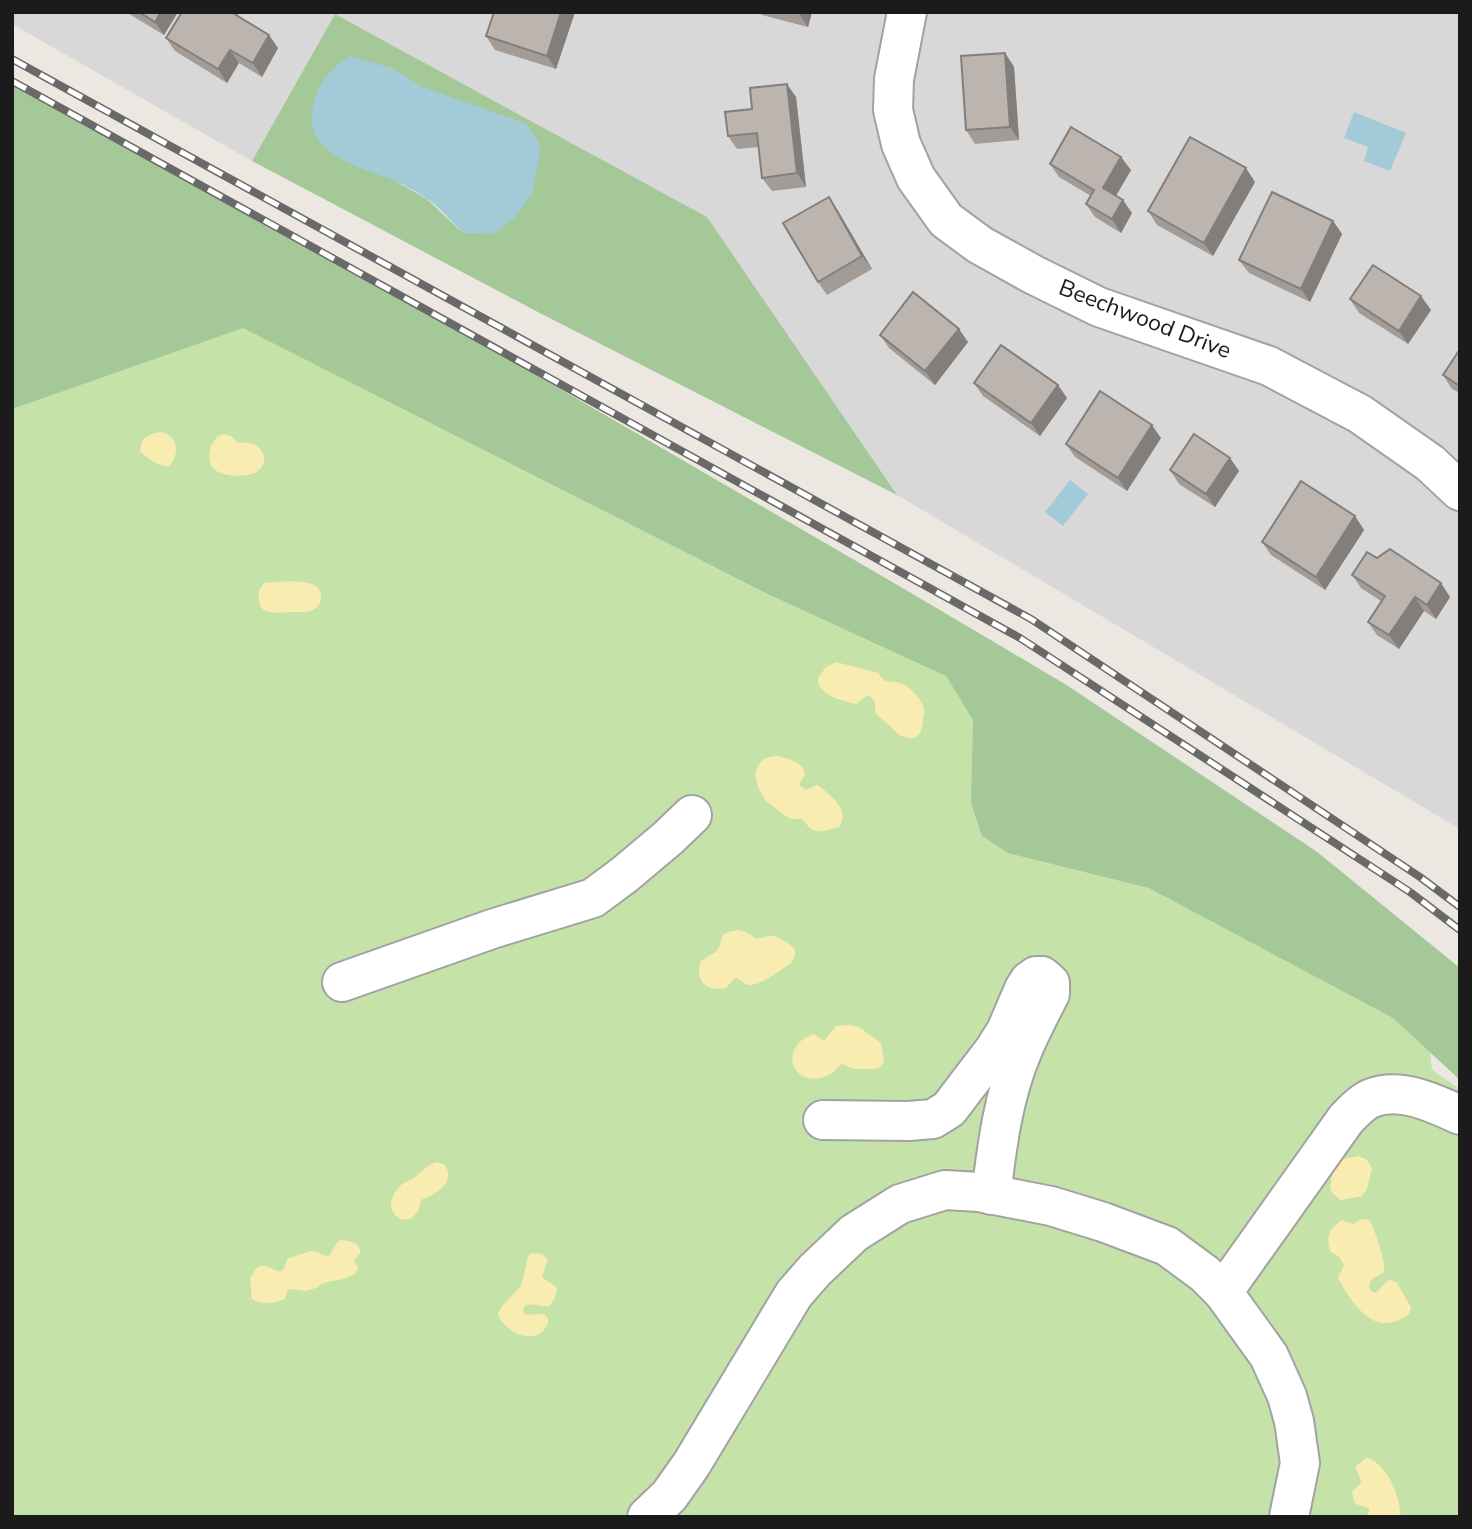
<svg xmlns="http://www.w3.org/2000/svg" width="1472" height="1529" font-family="'Nunito Sans',sans-serif">
	<rect width="100%" height="100%" fill="#ece8e1"/>
	<polygon fill="#d9d8d8" points="12,12 1460,12 1460,829 897,495 536,311 580,148 335,14 252,161 12,24"/>
	<polygon fill="#c5e3a9" points="267,266 1418,947 1432,1070 1460,1089 1460,1517 12,1517 12,362"/>
	<g fill="#a5c898" fill-rule="evenodd">
		<path d="M335,14L707,217L897,495L536,311L252,161ZM391,68L420,86L463,233L427,199L397,182Z"/>
		<polygon points="12,82 373,280 906,590 1065,684 1316,851 1460,968 1460,1080 1393,1018 1149,888 1008,853 982,836 971,803 973,720 946,676 770,595 243,328 12,409"/>
	</g>
	<g fill="#f9ecb1">
		<path d="M161,432C164,433 170,435 172,438C179,446 176,460 169,466C158,467 148,459 140,451L143,439L154,433Z"/>
		<path d="M224,434L231,436L238,443C241,443 245,442 249,443C263,445 270,461 258,471C248,479 213,478 210,462C208,452 211,443 218,436Z"/>
		<path d="M273,582C287,582 321,577 321,596C321,602 319,607 313,610C306,613 298,612 291,612C271,613 256,616 259,590L264,583Z"/>
		<path d="M836,662L878,673C889,688 889,678 902,684C911,688 922,699 924,709C925,713 923,717 923,721C922,727 922,731 917,736C912,740 907,738 901,736L875,713V702L870,696H866L856,704C841,700 818,696 818,678L826,667Z"/>
		<path d="M777,756C789,759 802,761 805,774L799,785L806,790L817,785C827,792 842,804 843,816C843,820 841,823 839,827C821,832 815,836 802,819H792L787,817L766,801L758,787L755,774C759,761 764,757 777,756Z"/>
		<path d="M738,930L746,932L757,939C761,938 765,937 769,936C774,935 776,937 781,939C793,946 800,949 791,963C782,969 760,986 750,985C744,985 741,979 735,978L726,988C707,992 694,981 701,961C718,949 716,958 723,935L728,932Z"/>
		<path d="M850,1025L859,1027L881,1043L884,1061L881,1067L874,1069H854L842,1064C837,1067 834,1073 829,1075C793,1092 776,1046 814,1034L824,1041L836,1026Z"/>
		<polygon points="1358,1156 1366,1159 1372,1168 1367,1189 1362,1196 1341,1200 1333,1194 1330,1188 1333,1169 1340,1160"/>
		<path d="M437,1162L445,1165C456,1183 436,1194 421,1200C416,1238 373,1214 400,1186C403,1182 409,1181 414,1178C423,1171 425,1166 437,1162Z"/>
		<path d="M1362,1219L1369,1220C1375,1229 1386,1262 1384,1272L1371,1280L1369,1287L1371,1291L1376,1293L1387,1281L1391,1280L1397,1283L1411,1307L1409,1314C1375,1340 1353,1305 1338,1278L1344,1265L1339,1257L1330,1251C1326,1235 1329,1229 1342,1220L1353,1224Z"/>
		<path d="M342,1240C351,1241 361,1243 360,1253L354,1260L358,1269L355,1274L343,1279L323,1283L316,1288L305,1291L290,1289L287,1291L285,1299C274,1303 262,1306 252,1299L250,1279C259,1259 264,1266 280,1272L284,1269L287,1259L311,1251C318,1251 322,1256 329,1256L338,1241Z"/>
		<path d="M536,1253L542,1254L548,1260L542,1276C546,1283 554,1282 557,1289C551,1319 541,1299 525,1306L523,1311L525,1315C531,1315 537,1313 542,1314C554,1316 546,1331 539,1334C525,1342 502,1328 498,1314L502,1306L521,1286L528,1257L530,1254Z"/>
		<path d="M1366,1458C1385,1460 1402,1499 1400,1517H1367L1370,1510C1366,1505 1359,1507 1354,1502L1352,1492L1361,1483C1361,1476 1356,1472 1356,1466Z"/>
	</g>
	<g fill="#a3cad7">
		<path d="M350,56L392,68L420,86L527,124L541,146L532,194L514,218L494,234L463,233C451,221 438,205 423,196C414,191 405,185 395,181C360,166 303,156 313,106C318,81 330,70 350,56Z"/>
		<polygon points="1354,112 1406,133 1390,171 1364,161 1368,147 1344,138"/>
		<polygon points="1070,480 1088,494 1063,526 1045,512"/>
	</g>
	<g fill="none" stroke-linecap="round" stroke-linejoin="round">
		<g stroke="#a2a2a2" stroke-width="42">
			<g id="minor">
				<polyline points="907,12 894,79 893,110 901,144 916,178 946,220 980,245 1034,275 1099,307 1269,366 1360,414 1430,463 1460,491"/>
				<polyline points="342,982 492,929 593,898 624,875 668,838 692,815"/>
				<path d="M823,1120L909,1121L933,1119L949,1109L994,1050L1006,1031L1024,989L1029,981L1036,976H1042L1050,983V994C1040,1013 1030,1032 1022,1052C1003,1097 997,1146 991,1195"/>
				<polyline points="647,1517 669,1496 691,1465 794,1294 815,1270 854,1233 900,1204 945,1190 979,1192 1051,1206 1103,1222 1167,1246 1205,1274 1223,1292"/>
				<path d="M1289,1517L1300,1463L1294,1421L1287,1396L1269,1356L1223,1292L1346,1119C1353,1112 1363,1101 1372,1098C1401,1087 1434,1103 1460,1115"/>
			</g>
		</g>
		<use href="#minor" stroke="#fff" stroke-width="38"/>
		<g stroke="#696969" stroke-width="8">
			<g id="rail">
				<polyline points="12,59 1031,619 1420,877 1460,907"/>
				<polyline points="12,81 1020,638 1410,892 1460,930"/>
			</g>
		</g>
		<use href="#rail" stroke="#fff" stroke-width="5" stroke-dasharray="16" stroke-linecap="butt"/>
	</g>
	<g fill="#a29b96">
		<polygon points="126,12 178,12 164,35"/>
		<polygon points="182,12 239,12 237,16 278,48 262,77 239,63 227,83 175,51 166,38"/>
		<polygon points="494,12 575,12 556,69 495,50 486,36"/>
		<polygon points="760,12 812,12 808,27 762,15"/>
		<polygon points="1005,53 1014,67 1019,140 975,144 966,130"/>
		<polygon points="796,97 806,187 772,191 762,178 759,147 737,149 728,136 752,109"/>
		<polygon points="1050,164 1131,170 1116,196 1132,213 1121,233 1095,217 1086,204 1091,196 1059,177"/>
		<polygon points="1255,182 1213,256 1157,225 1148,211"/>
		<polygon points="838,211 872,269 827,295 818,282"/>
		<polygon points="1333,221 1342,234 1310,302 1249,273 1239,260"/>
		<polygon points="1350,299 1431,310 1408,344 1359,313"/>
		<polygon points="880,335 968,342 935,385 889,348"/>
		<polygon points="1460,349 1460,393 1452,389 1443,375"/>
		<polygon points="974,383 1067,398 1040,436 983,396"/>
		<polygon points="1161,438 1127,491 1075,457 1066,444"/>
		<polygon points="1230,458 1239,471 1215,507 1179,484 1170,470"/>
		<polygon points="1355,516 1364,530 1325,590 1271,555 1262,542"/>
		<polygon points="1377,558 1450,597 1436,619 1424,611 1399,649 1377,635 1368,622 1381,601 1361,588 1352,575"/>
	</g>
	<g fill="#847e7a">
		<polygon points="161,12 178,12 164,35 155,22"/>
		<polygon points="561,12 575,12 556,69 547,56"/>
		<polygon points="799,12 812,12 808,27 799,14"/>
		<polygon points="269,35 278,48 262,77 253,63"/>
		<polygon points="230,50 239,63 227,83 218,69"/>
		<polygon points="1005,53 1014,67 1019,140 1010,127"/>
		<polygon points="787,84 796,97 806,187 797,173"/>
		<polygon points="1121,157 1131,170 1112,202 1103,188"/>
		<polygon points="1246,168 1255,182 1213,256 1204,243"/>
		<polygon points="829,197 838,211 872,269 862,256"/>
		<polygon points="1123,200 1132,213 1121,233 1112,219"/>
		<polygon points="1333,221 1342,234 1310,302 1301,289"/>
		<polygon points="1421,296 1431,310 1408,344 1399,331"/>
		<polygon points="959,329 968,342 935,385 925,371"/>
		<polygon points="1058,385 1067,398 1040,436 1031,423"/>
		<polygon points="1152,425 1161,438 1127,491 1118,478"/>
		<polygon points="1230,458 1239,471 1215,507 1206,494"/>
		<polygon points="1355,516 1364,530 1325,590 1316,577"/>
		<polygon points="1441,583 1450,597 1436,619 1427,605"/>
		<polygon points="1415,597 1424,611 1399,649 1389,635"/>
	</g>
	<g fill="#bcb4ae" stroke="#847e7a" stroke-width="2">
		<polygon points="139,12 161,12 155,22"/>
		<polygon points="182,12 231,12 269,35 253,63 230,50 218,69 166,38"/>
		<polygon points="494,12 561,12 547,56 486,36"/>
		<polygon points="1005,53 1010,127 966,130 961,56"/>
		<polygon points="787,84 797,173 762,178 757,133 728,136 725,112 752,109 750,88"/>
		<polygon points="1071,127 1121,157 1103,188 1123,200 1112,219 1086,204 1094,190 1050,164"/>
		<polygon points="1190,137 1246,168 1204,243 1148,211"/>
		<polygon points="1272,192 1333,221 1301,289 1239,260"/>
		<polygon points="829,197 862,256 818,282 783,223"/>
		<polygon points="1373,265 1421,296 1399,331 1350,299"/>
		<polygon points="913,292 959,329 925,371 880,335"/>
		<polygon points="1001,345 1058,385 1031,423 974,383"/>
		<polygon points="1460,349 1460,386 1443,375"/>
		<polygon points="1100,391 1152,425 1118,478 1066,444"/>
		<polygon points="1194,434 1230,458 1206,494 1170,470"/>
		<polygon points="1301,481 1355,516 1316,577 1262,542"/>
		<polygon points="1390,549 1441,583 1427,605 1415,597 1389,635 1368,622 1385,596 1352,575 1367,552 1377,558"/>
	</g>
	<g text-anchor="middle" dominant-baseline="central" stroke-width="6" stroke-linejoin="round" paint-order="stroke">
		<g font-size="23" fill="#1b1b1b" stroke="#fff">
			<text transform="translate(1145 319) rotate(21)">Beechwood Drive</text>
		</g>
	</g>
	<rect width="1472" height="1529" fill="none" stroke="#1b1b1b" stroke-width="28"/>
</svg>
